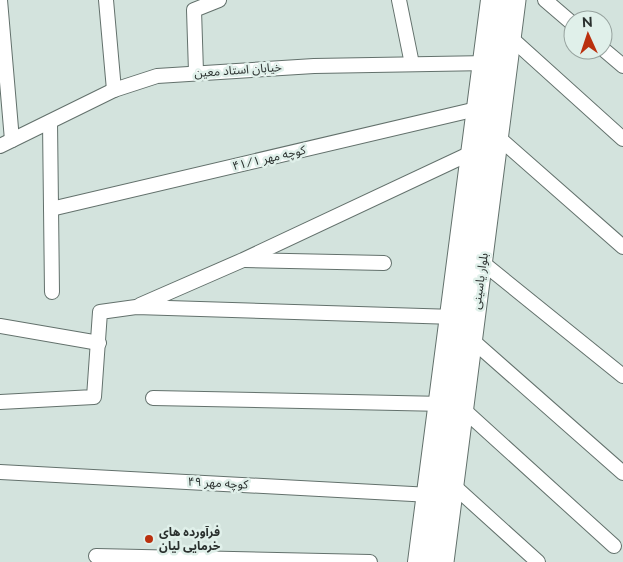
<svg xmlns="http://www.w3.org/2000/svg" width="623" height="562" font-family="Raleway,'Noto Sans Arabic',sans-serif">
	<rect width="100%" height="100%" fill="#d3e3dd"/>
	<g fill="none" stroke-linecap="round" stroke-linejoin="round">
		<g stroke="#63716c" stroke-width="16">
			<g id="minor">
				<polyline points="0,0 12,140"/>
				<polyline points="106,0 114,90"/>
				<polyline points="399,0 412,64"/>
				<polyline points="545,0 573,24"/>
				<polyline points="511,38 623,139"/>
				<polyline points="603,49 623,66"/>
				<polyline points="196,72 194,10 219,0"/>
				<polyline points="50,122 52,292"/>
				<polyline points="499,138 623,247"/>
				<polyline points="0,146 114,90 157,76 314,66 489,63"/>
				<polyline points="51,209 481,108"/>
				<polyline points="245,260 384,263"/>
				<polyline points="483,263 623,376"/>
				<polyline points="140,305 243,260 473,152"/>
				<polyline points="0,326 99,343"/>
				<polyline points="472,340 623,473"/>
				<polyline points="153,398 445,404"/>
				<polyline points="0,402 94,397 100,312 136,307 455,317"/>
				<polyline points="464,410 614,546"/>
				<polyline points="0,472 431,495"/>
				<polyline points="454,486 538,562"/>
				<polyline points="96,556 370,562"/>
				<polyline points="415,562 488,0"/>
			</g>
		</g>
		<g stroke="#63716c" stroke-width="21">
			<g id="major">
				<polyline points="428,562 500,0"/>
				<polyline points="444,562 516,0"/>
			</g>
		</g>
		<use href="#minor" stroke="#fff" stroke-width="14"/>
		<use href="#major" stroke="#fff" stroke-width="19"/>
	</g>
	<circle fill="#ba300e" stroke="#e0f0ea" stroke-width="2" cx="149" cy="539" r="5"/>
	<g text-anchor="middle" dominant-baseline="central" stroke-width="5" stroke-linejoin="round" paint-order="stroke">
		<g font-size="12" fill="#2a302e" stroke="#e0f0ea">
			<text transform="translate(238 70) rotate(-4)">خیابان استاد معین</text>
			<text transform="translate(269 158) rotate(-13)">کوچه مهر ۴۱/۱</text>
			<text transform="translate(480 281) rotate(-82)">بلوار یاسینی</text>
			<text transform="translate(218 483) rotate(3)">کوچه مهر ۴۹</text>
		</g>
		<g font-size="12" font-weight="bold" fill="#2a302e" stroke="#e0f0ea" text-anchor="start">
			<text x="159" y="532">فرآورده های<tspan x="159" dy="14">خرمایی لیان</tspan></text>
		</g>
	</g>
	<g transform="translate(588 35) rotate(357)"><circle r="24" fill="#e0f0ea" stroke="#97a39f"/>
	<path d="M0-4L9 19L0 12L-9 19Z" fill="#ba300e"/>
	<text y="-8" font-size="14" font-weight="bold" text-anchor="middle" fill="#2a302e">N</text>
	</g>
</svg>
